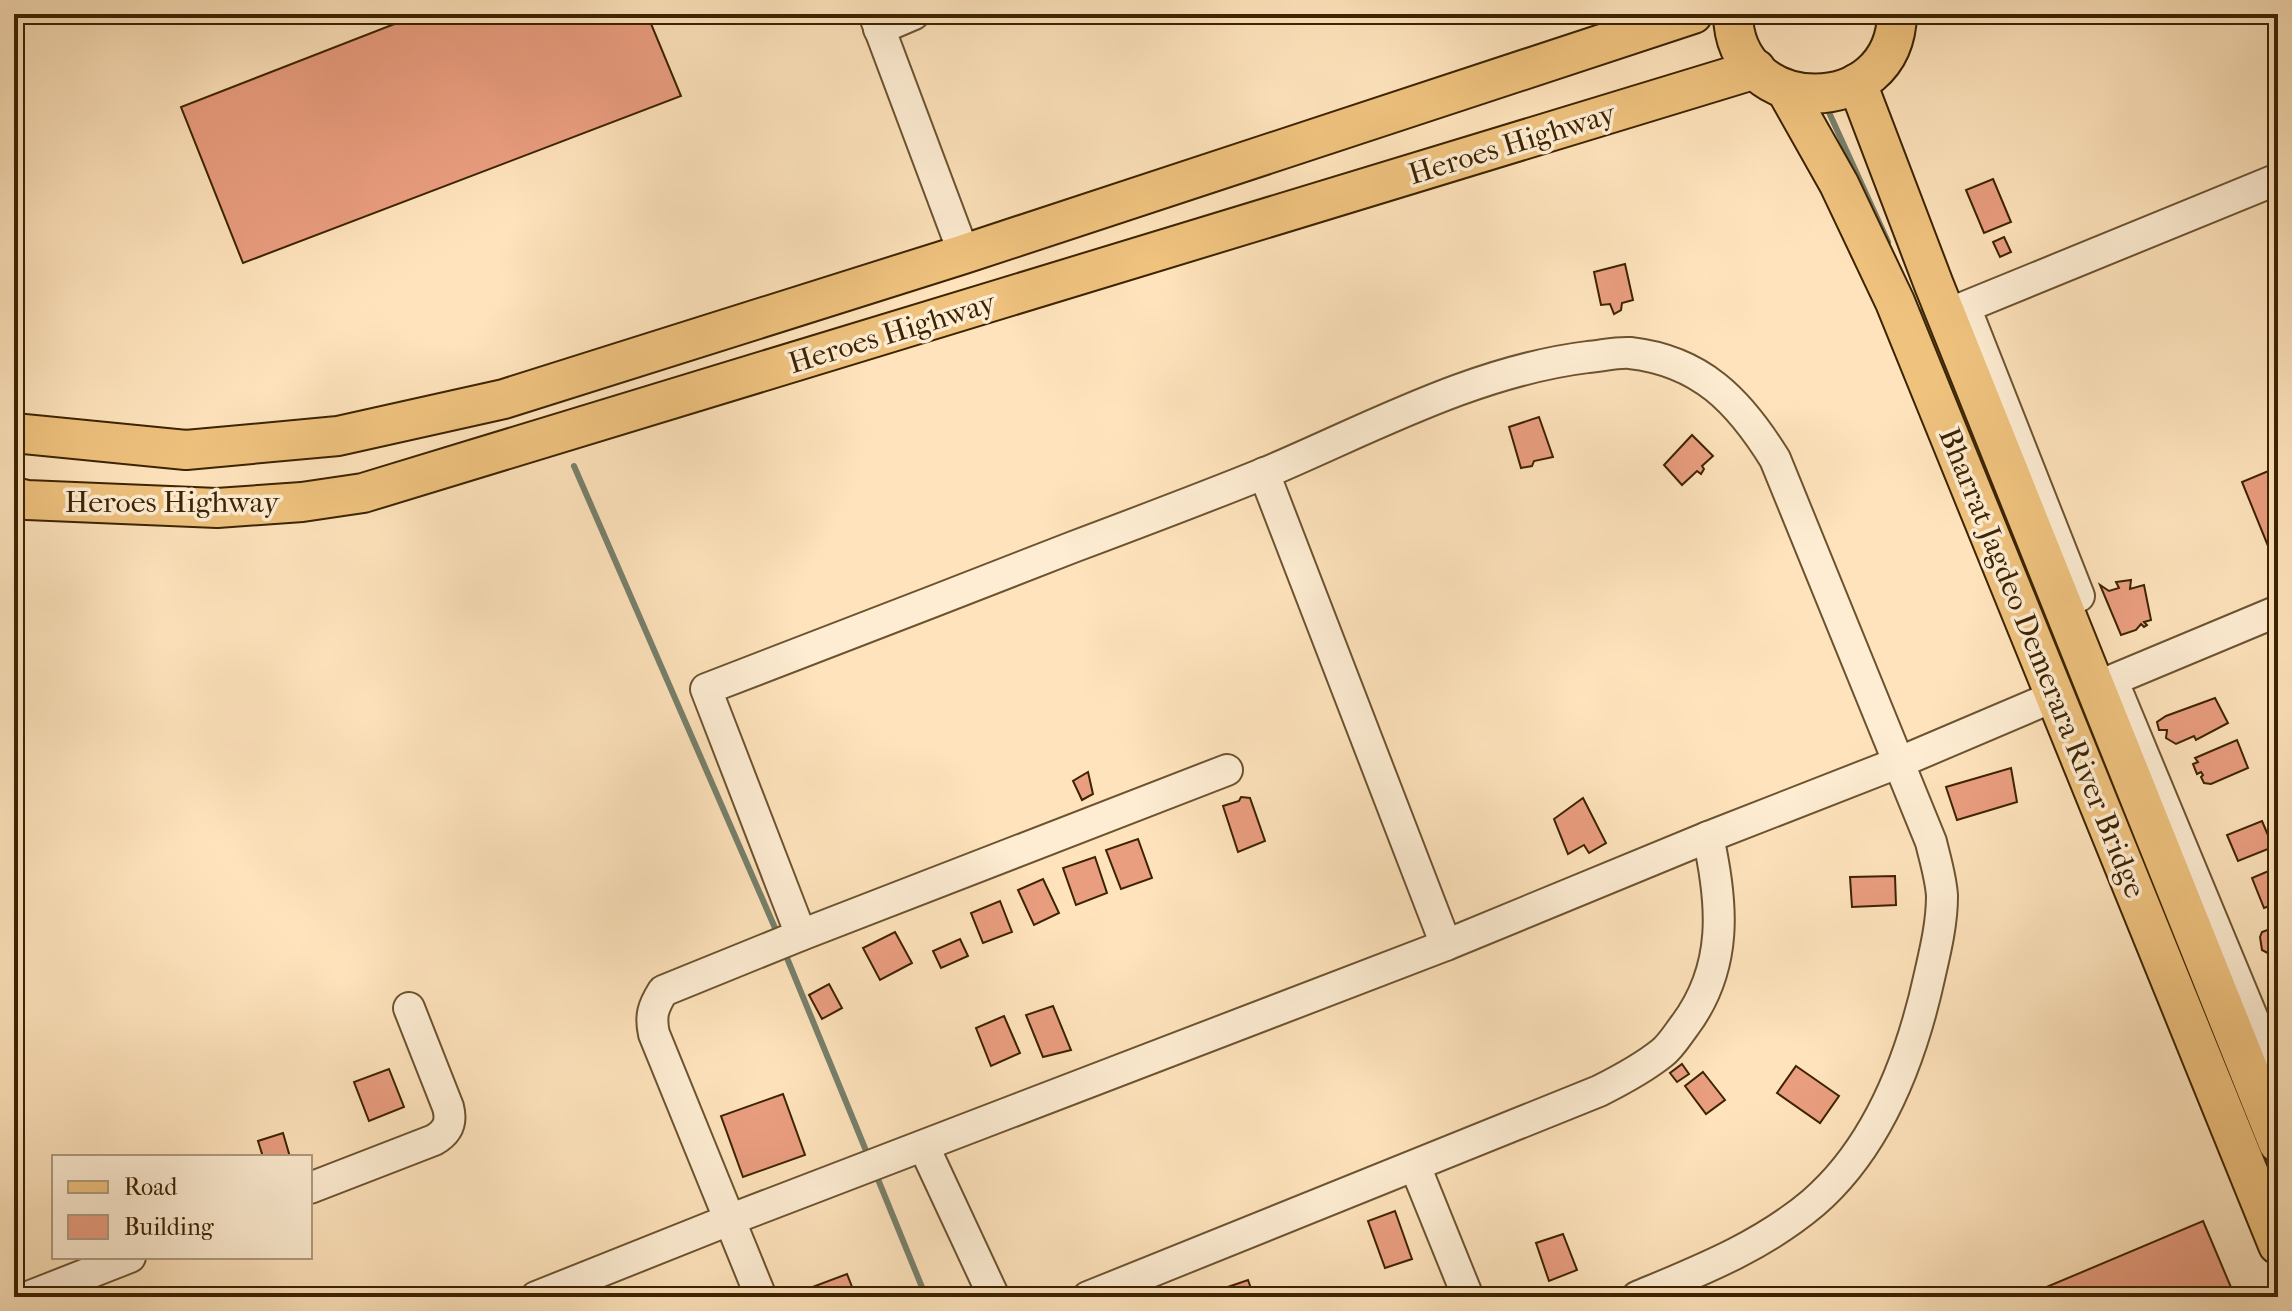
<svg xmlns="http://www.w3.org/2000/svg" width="2292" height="1311" font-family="'IM FELL French Canon',serif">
	<rect width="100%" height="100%" fill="#fee3bc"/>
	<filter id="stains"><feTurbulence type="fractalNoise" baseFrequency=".0025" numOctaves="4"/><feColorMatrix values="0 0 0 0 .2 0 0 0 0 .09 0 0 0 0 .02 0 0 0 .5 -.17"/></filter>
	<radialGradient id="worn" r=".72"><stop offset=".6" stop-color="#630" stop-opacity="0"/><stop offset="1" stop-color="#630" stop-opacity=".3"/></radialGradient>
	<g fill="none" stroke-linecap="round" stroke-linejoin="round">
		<g stroke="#78806c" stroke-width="6">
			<polyline points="1827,108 1888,242"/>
			<polyline points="1919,311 1954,387 2020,551"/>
			<polyline points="574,466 775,928"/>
			<polyline points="787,958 869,1158"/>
			<polyline points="2259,1144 2278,1193"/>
			<polyline points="875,1172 926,1297"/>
		</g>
	</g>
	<g fill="#ea9e80" stroke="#3c2302" stroke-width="2">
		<polygon points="420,14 647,14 681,96 243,263 181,107"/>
		<polygon points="1993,179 2011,222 1984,233 1966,190"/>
		<polygon points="2004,237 2011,252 2000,257 1993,242"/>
		<polygon points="1625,264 1633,300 1622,303 1621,310 1614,314 1610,304 1601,305 1594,272"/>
		<polygon points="1539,417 1553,457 1534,461 1532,466 1521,468 1509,427"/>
		<polygon points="1692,435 1713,456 1702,466 1704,469 1701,474 1697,471 1682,485 1664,465"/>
		<polygon points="2278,467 2278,568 2277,568 2242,482"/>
		<polygon points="2131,580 2130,589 2144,585 2151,620 2144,622 2147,625 2144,627 2141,624 2136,630 2121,635 2100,585 2109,591 2119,588 2116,582"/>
		<polygon points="2215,698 2228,723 2196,740 2194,736 2176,744 2166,738 2167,730 2159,730 2157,722 2166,716"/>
		<polygon points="2237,740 2248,768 2211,784 2204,783 2201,777 2203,775 2201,772 2197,774 2193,764 2198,762 2195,758"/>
		<polygon points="2011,768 2017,802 1957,820 1946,787"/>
		<polygon points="1088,772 1093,794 1082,800 1073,781"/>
		<polygon points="1241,797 1250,798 1265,841 1238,852 1223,806 1239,801"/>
		<polygon points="1583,798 1606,843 1589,853 1584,845 1568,854 1554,819"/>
		<polygon points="2262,821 2273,847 2238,861 2227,835"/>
		<polygon points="1138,839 1152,878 1121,889 1106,850"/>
		<polygon points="1095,857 1107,893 1076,905 1063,868"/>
		<polygon points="2278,867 2278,903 2264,908 2252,878"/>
		<polygon points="1895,876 1896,905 1852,907 1850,877"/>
		<polygon points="1043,879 1059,913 1034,925 1018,890"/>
		<polygon points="1000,901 1012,932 983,943 971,913"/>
		<polygon points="2278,926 2278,954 2273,956 2262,950 2260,937 2262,932"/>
		<polygon points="895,932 912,963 880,980 863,948"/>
		<polygon points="960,939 968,956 941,968 933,951"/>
		<polygon points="829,984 842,1008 822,1019 809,995"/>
		<polygon points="1053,1006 1071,1050 1043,1057 1026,1015"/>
		<polygon points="1004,1016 1020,1053 991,1066 976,1028"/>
		<polygon points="1682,1064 1689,1074 1677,1082 1670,1073"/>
		<polygon points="1796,1066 1839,1096 1820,1123 1777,1093"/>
		<polygon points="389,1069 404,1107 369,1121 354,1082"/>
		<polygon points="1703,1072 1725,1100 1706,1114 1685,1086"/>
		<polygon points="783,1094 805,1155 743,1177 721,1116"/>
		<polygon points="283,1133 290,1157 263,1157 258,1141"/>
		<polygon points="1395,1211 1412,1259 1385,1268 1368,1221"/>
		<polygon points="2203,1221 2233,1292 2222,1297 2023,1297"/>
		<polygon points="1563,1234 1577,1270 1549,1281 1536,1243"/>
		<polygon points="847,1274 856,1297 810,1297 807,1289"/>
		<polygon points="1248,1280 1254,1297 1224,1297 1222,1289"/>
	</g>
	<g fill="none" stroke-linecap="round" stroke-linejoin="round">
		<g stroke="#6c5330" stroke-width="34">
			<g id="minor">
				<polyline points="874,14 964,254"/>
				<polyline points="879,29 914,14"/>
				<polyline points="1264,473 1446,945"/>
				<polyline points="2079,596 1965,307 2278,179"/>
				<polyline points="2096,687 2278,611"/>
				<polyline points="2119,696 2278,1079"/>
				<path d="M801,935L706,689C828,642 951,595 1073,547C1137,523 1201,499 1265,473C1369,429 1474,371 1588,357C1601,356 1617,352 1630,353C1701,361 1739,401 1775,459L1931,842C1935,859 1941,878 1942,896C1942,922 1936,948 1930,974C1912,1057 1879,1146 1813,1203C1761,1247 1699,1271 1637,1297"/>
				<polyline points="924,1147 994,1297"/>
				<polyline points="1415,1166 1468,1297"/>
				<path d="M310,1188L434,1140C448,1132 452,1122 448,1107L409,1008"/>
				<polyline points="28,1297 130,1257"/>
				<polyline points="536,1297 729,1220 1446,945 1708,837 1900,762 2055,696"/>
				<path d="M761,1297L654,1034C650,1016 653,1007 663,991L801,935L1227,770"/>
				<path d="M1088,1297L1599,1091C1621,1080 1642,1069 1662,1053C1671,1046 1678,1034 1685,1025C1728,967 1723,904 1708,837"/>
			</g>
		</g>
		<g stroke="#3c2302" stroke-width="42">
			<g id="major">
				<path d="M1733,14C1734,119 1895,121 1897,14"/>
				<polyline points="1857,83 1934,285 2278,1143"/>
				<polyline points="1786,90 1839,184 1895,302 2278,1245"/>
				<polyline points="14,433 186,450 338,436 504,399 964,254 1693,14"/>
				<polyline points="14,497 27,500 217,508 302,502 363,493 1756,69"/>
			</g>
		</g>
		<use href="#minor" stroke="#feedd3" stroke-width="30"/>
		<use href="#major" stroke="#efc27e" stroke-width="38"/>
	</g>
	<g text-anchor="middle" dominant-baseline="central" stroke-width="7" stroke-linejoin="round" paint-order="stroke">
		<g font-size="30" fill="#3c2302" stroke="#feedd3">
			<text transform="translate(1512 144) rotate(-17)">Heroes Highway</text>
			<text transform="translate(892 333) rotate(-17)">Heroes Highway</text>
			<text x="172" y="502">Heroes Highway</text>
			<text transform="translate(2042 663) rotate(68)">Bharrat Jagdeo Demerara River Bridge</text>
		</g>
	</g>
	<rect width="2292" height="1311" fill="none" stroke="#fee3bc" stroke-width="48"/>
	<rect x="16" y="16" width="2260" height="1279" fill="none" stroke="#3c2302" stroke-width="4"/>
	<rect x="24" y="24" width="2244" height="1263" fill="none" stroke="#3c2302" stroke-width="2"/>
	<rect x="52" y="1155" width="260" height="104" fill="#feedd3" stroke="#b09c7f" stroke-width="2"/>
	<rect x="68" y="1181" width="40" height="12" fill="#efc27e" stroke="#b09c7f" stroke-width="2"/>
	<text x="124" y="1195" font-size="24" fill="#3c2302">Road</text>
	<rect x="68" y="1215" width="40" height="24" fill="#ea9e80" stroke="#b09c7f" stroke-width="2"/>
	<text x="124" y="1235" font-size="24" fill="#3c2302">Building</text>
	<rect width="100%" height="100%" filter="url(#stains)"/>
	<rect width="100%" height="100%" fill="url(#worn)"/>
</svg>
